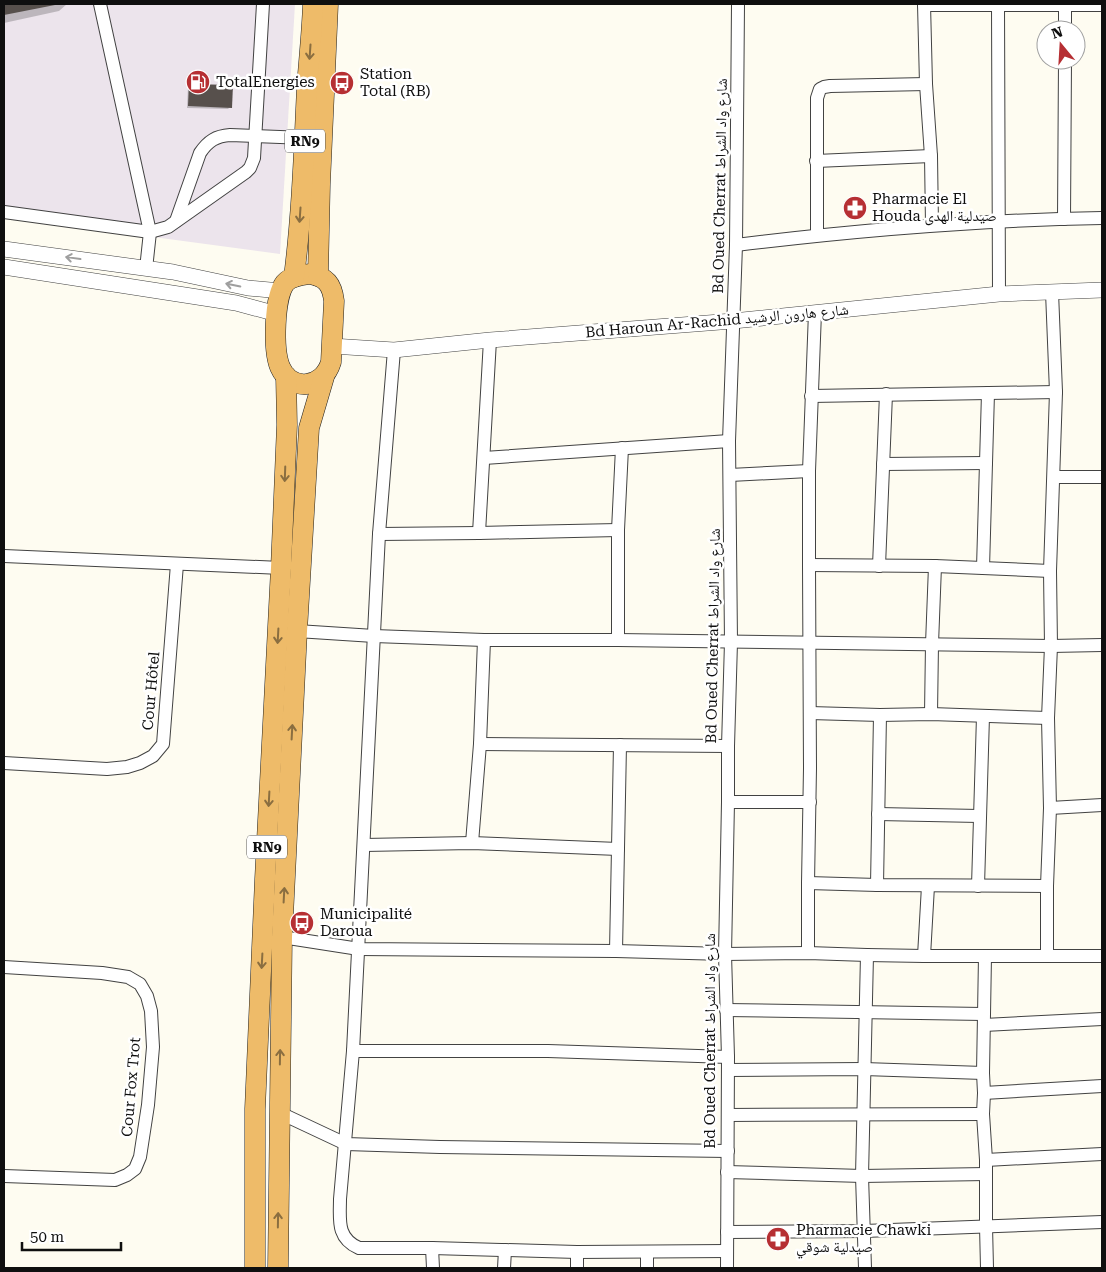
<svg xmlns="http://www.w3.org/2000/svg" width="1106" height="1272" font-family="'Roboto Serif','Noto Naskh Arabic',serif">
	<rect width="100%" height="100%" fill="#fefcf1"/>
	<polygon fill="#ece4ec" points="4,4 295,4 280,254 4,217"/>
	<g fill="#0003">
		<polygon points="4,4 67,4 59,11 4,23"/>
		<polygon points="190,85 230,107 228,109 187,108 188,87"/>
	</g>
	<g fill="#57504c">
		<polygon points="4,4 55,4 55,5 4,15"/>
		<polygon points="189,84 233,85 232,108 188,106"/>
	</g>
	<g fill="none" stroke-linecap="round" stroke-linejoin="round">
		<g stroke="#424242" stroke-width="14">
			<g id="minor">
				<polyline points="100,4 150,232 146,269"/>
				<polyline points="924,4 926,84 931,156 932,225"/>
				<polyline points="998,4 999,294"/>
				<polyline points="924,5 1102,5"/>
				<polyline points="1065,30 1065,4"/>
				<polyline points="816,161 931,156"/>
				<polyline points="4,212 150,232 168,227 246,172 250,168 254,158 263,4"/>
				<polyline points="1064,219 1065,60"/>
				<path d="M176,221L200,153C208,141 216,136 230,135L306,138"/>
				<polyline points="817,235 817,98 820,89 824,87 830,86 926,84"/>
				<path d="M736,245C858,230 980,220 1102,218"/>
				<path d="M394,350L379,534L353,1051L340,1199C340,1219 336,1238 359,1248H432L577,1252L727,1251"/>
				<polyline points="811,396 1056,392"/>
				<polyline points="484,458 729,441"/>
				<polyline points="883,464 986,463"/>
				<polyline points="730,475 809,471"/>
				<polyline points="1054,477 1102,477"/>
				<polyline points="479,533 490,340"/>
				<polyline points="379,534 479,533 618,530"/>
				<polyline points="4,556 281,568"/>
				<polyline points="809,565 935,566 1050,571"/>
				<polyline points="879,566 886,394"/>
				<polyline points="983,568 988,393"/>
				<polyline points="297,631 374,636 484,640 618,640 1051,646 1102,645"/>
				<polyline points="618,640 618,530 622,448"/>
				<polyline points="810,713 880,715 931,714 1048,718"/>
				<polyline points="931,714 932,644 935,566"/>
				<polyline points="480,744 728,746"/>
				<polyline points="4,763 107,769 127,767 140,763 153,756 163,744 177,564"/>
				<polyline points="728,802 810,802"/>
				<polyline points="1050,808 1102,805"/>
				<polyline points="878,814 979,816"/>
				<polyline points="472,843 480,744 484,640"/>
				<polyline points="364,845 472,843 618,849"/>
				<polyline points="808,883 877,885 1047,886"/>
				<polyline points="877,885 880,715"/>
				<polyline points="978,886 983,716"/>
				<polyline points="282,937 359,949 616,951 725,954 808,953 867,955 924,956 1102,956"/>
				<polyline points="616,951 620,745"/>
				<polyline points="808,953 808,883 810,768 809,565 809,471 815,312"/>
				<polyline points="924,956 928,886"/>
				<polyline points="985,956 983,1073 984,1093 983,1114 986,1160 986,1226 987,1268"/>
				<polyline points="1047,956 1047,886 1050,808 1048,718 1051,646 1050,571 1056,392 1052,292"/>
				<polyline points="4,967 102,973 128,977 140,984 147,996 151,1011 153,1047 148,1105 140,1157 135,1169 127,1175 115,1180 4,1176"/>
				<polyline points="726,1010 983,1014"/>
				<polyline points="984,1025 1102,1019"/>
				<polyline points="353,1051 548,1051 728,1057"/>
				<polyline points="728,1070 864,1069 983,1073"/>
				<polyline points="984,1093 1102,1086"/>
				<polyline points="280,1113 346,1144 440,1147 728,1151"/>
				<polyline points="728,1115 983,1114"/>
				<polyline points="986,1160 1102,1154"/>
				<polyline points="727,1172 862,1176 986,1174"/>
				<polyline points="727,1232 864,1231 1102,1222"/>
				<polyline points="432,1248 433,1268"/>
				<polyline points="647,1252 647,1268"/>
				<polyline points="504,1268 505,1250"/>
				<polyline points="577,1268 577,1252"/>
				<polyline points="727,1268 728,1057 725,954 728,802 728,746 731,642 729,441 736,245 738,4"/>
				<polyline points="865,1268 862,1176 867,955"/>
			</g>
		</g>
		<g stroke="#424242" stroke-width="16">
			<g id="tertiary">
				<polyline points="4,249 173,272 248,288 281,291"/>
				<polyline points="4,267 236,303 277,314"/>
				<polyline points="332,346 394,350 490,340 733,321 999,294 1102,290"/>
			</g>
		</g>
		<g stroke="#202020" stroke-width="21">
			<g id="trunk">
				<path d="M310,274C326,277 332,284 334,301L331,362C323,389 291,392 280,367C273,350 274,297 285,283C291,276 302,275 310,274Z"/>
				<polyline points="318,276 320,184 328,4"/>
				<path d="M294,277C302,214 304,151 307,87C309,59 312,32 313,4"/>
				<polyline points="255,1268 255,1109 265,879 281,568 287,425 286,376"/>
				<polyline points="278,1268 282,937 297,631 309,428 324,377"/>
			</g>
		</g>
		<use href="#minor" stroke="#fff" stroke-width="12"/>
		<use href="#tertiary" stroke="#fff" stroke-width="15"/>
		<use href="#trunk" stroke="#eebb69" stroke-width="20"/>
	</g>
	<defs><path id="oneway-shaft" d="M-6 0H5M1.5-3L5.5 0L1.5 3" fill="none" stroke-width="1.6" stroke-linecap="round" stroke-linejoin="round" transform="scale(1.25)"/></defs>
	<g stroke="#8a6e40">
		<use href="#oneway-shaft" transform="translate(310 52) rotate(94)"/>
		<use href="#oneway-shaft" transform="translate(300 215) rotate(94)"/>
		<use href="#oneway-shaft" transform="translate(285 474) rotate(92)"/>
		<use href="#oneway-shaft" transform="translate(278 636) rotate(93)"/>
		<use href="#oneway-shaft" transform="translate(292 732) rotate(-87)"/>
		<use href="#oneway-shaft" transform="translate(269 799) rotate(93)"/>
		<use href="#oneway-shaft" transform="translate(284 895) rotate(-87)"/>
		<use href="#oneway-shaft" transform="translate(262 961) rotate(93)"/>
		<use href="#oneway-shaft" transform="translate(280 1057) rotate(-89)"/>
		<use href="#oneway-shaft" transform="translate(278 1220) rotate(-89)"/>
	</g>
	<g stroke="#9f9f9f">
		<use href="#oneway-shaft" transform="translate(73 258) rotate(-172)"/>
		<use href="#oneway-shaft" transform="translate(233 285) rotate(-168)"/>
	</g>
	<defs>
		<g id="fuel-disc" transform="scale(1.25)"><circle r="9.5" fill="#b62f33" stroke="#fff"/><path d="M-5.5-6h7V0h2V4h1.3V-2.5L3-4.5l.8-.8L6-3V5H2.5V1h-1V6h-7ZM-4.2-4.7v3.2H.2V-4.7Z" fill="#fff"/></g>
		<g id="bus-disc" transform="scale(1.25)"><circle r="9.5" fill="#b62f33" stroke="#fff"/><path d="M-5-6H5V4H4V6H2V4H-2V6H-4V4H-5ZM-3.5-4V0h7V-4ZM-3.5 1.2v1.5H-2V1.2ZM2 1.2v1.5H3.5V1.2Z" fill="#fff"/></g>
		<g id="pharmacy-disc" transform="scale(1.25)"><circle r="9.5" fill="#b62f33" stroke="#fff"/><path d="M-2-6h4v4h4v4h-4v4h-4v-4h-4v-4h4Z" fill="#fff"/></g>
	</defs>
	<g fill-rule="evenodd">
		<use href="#fuel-disc" x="198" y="82"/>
		<use href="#bus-disc" x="342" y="83"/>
		<use href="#pharmacy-disc" x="855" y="208"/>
		<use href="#bus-disc" x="302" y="923"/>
		<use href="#pharmacy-disc" x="778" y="1239"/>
	</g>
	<g text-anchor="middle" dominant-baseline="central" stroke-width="5" stroke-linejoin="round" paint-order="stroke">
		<g fill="#fff" stroke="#575757" stroke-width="1">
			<rect x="285" y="129.5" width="40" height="23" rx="4"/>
			<rect x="247" y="835.5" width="40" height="23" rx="4"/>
		</g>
		<g font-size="14" font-weight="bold" fill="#0f0f0f">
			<text x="305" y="141">RN9</text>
			<text x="267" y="847">RN9</text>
		</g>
		<g font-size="15" fill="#0f0f0f" stroke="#fff" text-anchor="start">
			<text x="360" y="74">Station<tspan x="360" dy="17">Total (RB)</tspan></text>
			<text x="216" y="82">TotalEnergies</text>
			<text x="872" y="199">Pharmacie El<tspan x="872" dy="17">Houda صيدلية الهدى</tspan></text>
			<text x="320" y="914">Municipalité<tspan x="320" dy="17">Daroua</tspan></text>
			<text x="796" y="1230">Pharmacie Chawki<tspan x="796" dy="17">صيدلية شوقي</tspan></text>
		</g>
		<g font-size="15" fill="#0f0f0f" stroke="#fff">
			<text transform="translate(720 186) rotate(-89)">Bd Oued Cherrat شارع واد الشراط</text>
			<text transform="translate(717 321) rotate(-5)">Bd Haroun Ar-Rachid شارع هارون الرشيد</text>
			<text transform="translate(713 636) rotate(-89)">Bd Oued Cherrat شارع واد الشراط</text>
			<text transform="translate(151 691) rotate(-85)">Cour Hôtel</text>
			<text transform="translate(710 1041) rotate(-90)">Bd Oued Cherrat شارع واد الشراط</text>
			<text transform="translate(131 1087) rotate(-85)">Cour Fox Trot</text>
		</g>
	</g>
	<rect width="1106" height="1272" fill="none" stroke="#0f0f0f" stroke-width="10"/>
	<g transform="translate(1061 45) rotate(342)"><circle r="24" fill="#ffffff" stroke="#9f9f9f"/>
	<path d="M0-4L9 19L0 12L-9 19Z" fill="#b62f33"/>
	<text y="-8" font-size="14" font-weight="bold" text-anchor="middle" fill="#0f0f0f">N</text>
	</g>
	<path d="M22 1242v8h99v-8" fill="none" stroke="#0f0f0f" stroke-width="2.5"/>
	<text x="30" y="1242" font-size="15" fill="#0f0f0f" stroke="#ffffff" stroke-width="4" paint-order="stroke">50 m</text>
</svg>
